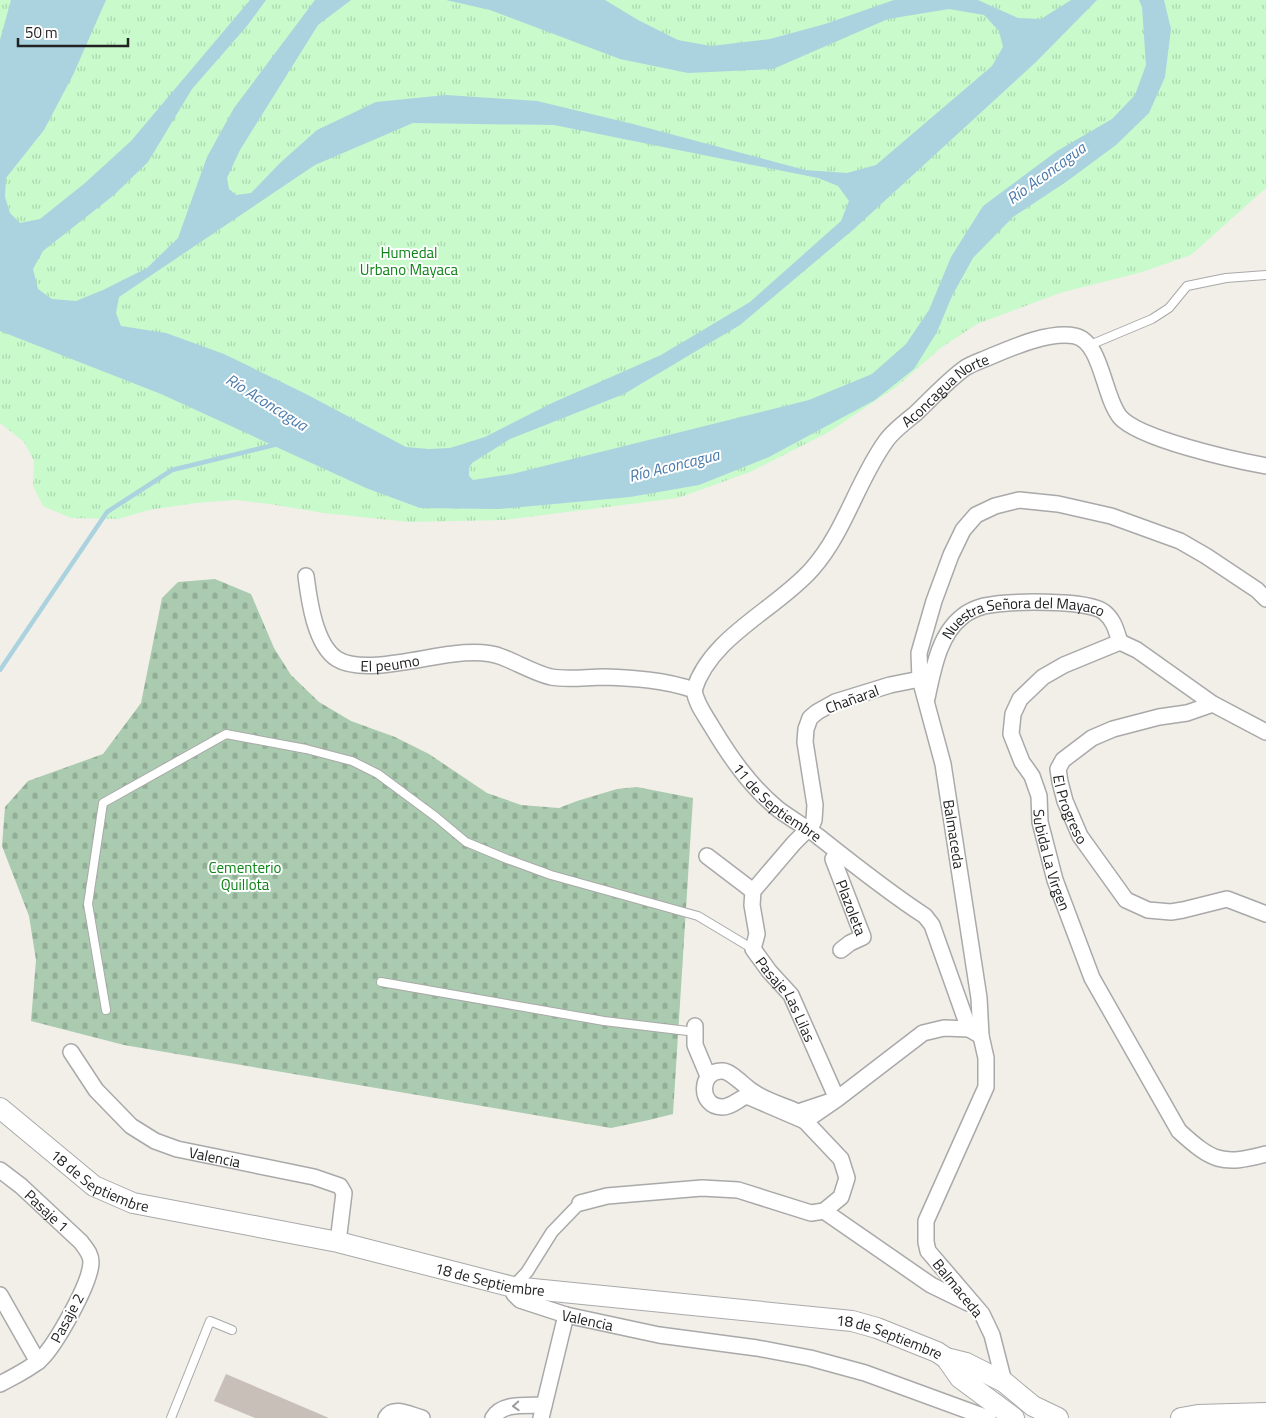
<svg xmlns="http://www.w3.org/2000/svg" width="1266" height="1418" font-family="'Titillium Web',sans-serif">
	<defs>
		<pattern id="cemetery-stones" width="16" height="16" patternUnits="userSpaceOnUse" patternTransform="scale(1.25)"><rect width="16" height="16" fill="#aacbaf"/><path d="M2 7V4a2 2 0 0 1 4 0v3zM10 15v-3a2 2 0 0 1 4 0v3z" fill="#92ae96"/></pattern>
		<pattern id="park-tufts" width="24" height="20" patternUnits="userSpaceOnUse" patternTransform="scale(1.25)"><rect width="24" height="20" fill="#c8facc"/><path d="M3 7l-1-3M5 7V3M7 7l1-3M15 17l-1-3M17 17v-4M19 17l1-3" fill="none" stroke="#acd6af"/></pattern>
	</defs>
	<rect width="100%" height="100%" fill="#f2efe9"/>
	<polygon fill="url(#cemetery-stones)" points="215,579 251,594 274,648 291,675 319,702 351,721 395,737 429,754 487,793 521,805 559,808 577,801 617,789 637,787 693,798 673,1114 649,1120 611,1128 124,1045 31,1021 36,960 29,916 2,846 5,807 28,781 103,754 141,703 162,598 178,582"/>
	<polygon fill="url(#park-tufts)" points="0,0 1266,0 1266,188 1191,255 1142,272 1060,293 977,324 942,347 896,387 829,432 750,472 678,498 504,520 409,522 323,513 270,504 235,500 196,503 149,510 118,519 71,518 43,506 33,486 34,461 24,442 0,423"/>
	<path fill="#aad3df" fill-rule="evenodd" d="M11,0H106L73,75L44,130L6,178L5,197L10,213L20,223L40,219L85,183L131,141L250,0H266L247,26L192,89L148,162L114,195L43,251L33,269L38,289L52,299L76,301L103,290L147,268L178,238L207,157L234,108L315,0H351L318,25L240,150L227,178L229,189L236,195L251,193L280,163L317,130L376,102L446,95L537,101L633,124L805,170L847,173L876,165L992,66L1003,47L999,31L984,15L949,9L888,19L773,69L688,73L620,59L490,10L446,0H605L638,20L678,40L711,46L770,39L825,24L894,0H978L1018,18L1041,19L1071,0H1097L1036,62L854,229L740,325L624,394L510,439L472,463L469,468V476L473,480L512,474L809,400L872,374L906,344L929,310L951,257L983,206L1057,151L1112,119L1135,95L1146,65L1142,7L1139,0H1164L1171,29L1165,77L1149,113L1116,145L1066,182L1013,217L973,258L952,296L937,332L914,369L875,400L769,457L699,485L630,497L499,509L420,508L366,488L161,394L0,331V40ZM413,123L554,125L818,178L838,186L849,201L841,221L750,302L661,355L552,403L485,437L450,448L429,449L406,447L306,394L224,354L166,333L121,326L116,313L119,297L315,165Z"/>
	<g fill="none" stroke-linecap="round" stroke-linejoin="round">
		<polyline stroke="#aad3df" stroke-width="4.5" points="0,670 107,512 172,470 278,444"/>
	</g>
	<polygon fill="#c7bfb8" points="226,1374 329,1418 255,1418 214,1401"/>
	<g fill="none" stroke-linecap="round" stroke-linejoin="round">
		<g stroke="#a9a9a9" stroke-width="10">
			<g id="service">
				<polyline points="1090,345 1152,319 1169,308 1187,286 1226,278 1266,275"/>
				<polyline points="381,982 604,1021 696,1032"/>
				<polyline points="106,1010 88,904 103,803 226,734 306,749 352,761 378,774 436,817 466,842 507,859 551,875 698,916 753,949"/>
				<polyline points="171,1418 210,1321 232,1330"/>
			</g>
		</g>
		<g stroke="#a9a9a9" stroke-width="14">
			<polyline id="pedestrian" points="513,1287 527,1272 552,1232 580,1203"/>
		</g>
		<g stroke="#a9a9a9" stroke-width="18">
			<g id="minor">
				<path id="s1" d="M306,576C309,600 315,645 337,659C363,675 423,657 453,654C469,652 487,651 502,657C518,663 534,673 551,677C568,680 587,677 604,677C634,678 665,680 694,690C696,704 705,715 712,727C730,757 750,786 778,809C791,819 806,827 819,837C853,864 888,892 925,916L932,925L969,1029"/>
				<path id="s2" d="M920,679L890,685L835,702L817,712L810,718L806,729L805,742L815,805L814,820L812,825L794,843L753,891L752,905L757,934L753,949L769,971L791,995L837,1099L805,1121L747,1096C738,1099 732,1107 722,1107C698,1107 699,1069 723,1071C732,1072 744,1086 752,1091C765,1101 783,1105 798,1112L837,1099L923,1033L944,1028L969,1029L981,1036"/>
				<path id="s3" d="M694,690C711,636 777,609 812,569C845,532 857,481 886,441C893,431 905,422 915,414C931,399 947,381 965,368C971,364 980,361 987,358C1011,348 1048,331 1075,336C1102,342 1103,396 1120,417C1139,439 1234,460 1266,466"/>
				<path id="s4" d="M927,698C933,670 939,634 963,616C969,611 977,608 984,606C1006,601 1088,599 1104,612C1114,620 1116,630 1120,642"/>
				<path id="s5" d="M1213,704L1187,713L1159,717L1113,729L1092,738L1063,760L1058,769L1060,782L1065,801L1080,836L1126,900L1148,910L1171,912L1183,910L1227,899L1266,914"/>
				<path id="s6" d="M1266,732L1213,704L1137,650L1120,642L1064,665L1043,677L1020,699L1013,714L1011,734L1022,762L1032,776L1039,796L1040,822L1055,880L1092,978L1179,1131C1212,1161 1222,1166 1266,1154"/>
				<path id="s7" d="M837,853L833,859L863,937L850,943L841,950"/>
				<polyline points="707,856 753,891"/>
				<polyline points="695,1026 695,1045 708,1076"/>
				<path id="s8" d="M71,1052L96,1090L131,1126L155,1141L177,1149L314,1177L340,1186L344,1193L338,1242"/>
				<path id="s9" d="M0,1170L21,1186L81,1242C86,1249 91,1254 91,1262C91,1283 55,1346 40,1360C28,1370 13,1377 0,1384"/>
				<polyline points="580,1203 607,1196 702,1188 738,1190 811,1213 824,1211 841,1197 847,1178 841,1159 805,1121"/>
				<polyline points="824,1211 931,1285 968,1303"/>
				<path id="s10" d="M513,1287L514,1294L520,1300L566,1315L659,1335L757,1348L810,1358L865,1373L988,1418"/>
				<polyline points="0,1295 38,1362"/>
				<polyline points="1004,1382 992,1335 982,1314 928,1251 926,1242 926,1221 986,1087 986,1058 981,1036 979,998 943,764 920,679 919,653 934,601 951,555 963,530 976,515 995,506 1019,500 1058,504 1111,516 1180,541 1206,556 1257,590 1266,599"/>
				<path d="M386,1418C393,1405 410,1415 422,1418"/>
				<path d="M493,1418C502,1402 527,1406 544,1405"/>
				<polyline points="541,1418 566,1315"/>
			</g>
		</g>
		<g stroke="#a9a9a9" stroke-width="22">
			<g id="tertiary">
				<path id="s11" d="M0,1108L94,1186L133,1203L338,1242L513,1287L852,1321L877,1328L937,1352L946,1358L966,1363L1004,1382L1033,1406L1058,1418"/>
				<polyline points="946,1358 960,1378 1014,1418"/>
				<polyline points="1181,1418 1198,1415 1266,1413"/>
			</g>
		</g>
		<use href="#service" stroke="#fff" stroke-width="8"/>
		<use href="#pedestrian" stroke="#fff" stroke-width="11"/>
		<use href="#minor" stroke="#fff" stroke-width="15"/>
		<use href="#tertiary" stroke="#fff" stroke-width="20"/>
	</g>
	<defs><path id="oneway-chevron" d="M-2-3.5L2.5 0L-2 3.5" fill="none" stroke-width="1.6" stroke-linecap="round" stroke-linejoin="round" transform="scale(1.25)"/></defs>
	<use stroke="#9c9c9c" href="#oneway-chevron" transform="translate(516 1406) rotate(177)"/>
	<g text-anchor="middle" dominant-baseline="central" stroke-width="4" stroke-linejoin="round" paint-order="stroke">
		<g font-size="15" fill="#0c8416" stroke="#fff">
			<text x="409" y="252">Humedal<tspan x="409" dy="17">Urbano Mayaca</tspan></text>
			<text x="245" y="867">Cementerio<tspan x="245" dy="17">Quillota</tspan></text>
		</g>
		<g font-size="15" fill="#222" stroke="#fff">
			<text stroke="none"><textPath href="#s3" startOffset="398">Aconcagua Norte</textPath></text>
			<text stroke="none"><textPath href="#s4" startOffset="150">Nuestra Señora del Mayaco</textPath></text>
			<text stroke="none"><textPath href="#s1" startOffset="145">El peumo</textPath></text>
			<text transform="translate(852 699) rotate(-20)">Chañaral</text>
			<text stroke="none"><textPath href="#s1" startOffset="598">11 de Septiembre</textPath></text>
			<text stroke="none"><textPath href="#s5" startOffset="215">El Progreso</textPath></text>
			<text transform="translate(954 834) rotate(81)">Balmaceda</text>
			<text stroke="none"><textPath href="#s6" startOffset="459">Subida La Virgen</textPath></text>
			<text stroke="none"><textPath href="#s7" startOffset="59">Plazoleta</textPath></text>
			<text stroke="none"><textPath href="#s2" startOffset="435">Pasaje Las Lilas</textPath></text>
			<text stroke="none"><textPath href="#s8" startOffset="186">Valencia</textPath></text>
			<text stroke="none"><textPath href="#s11" startOffset="125">18 de Septiembre</textPath></text>
			<text stroke="none"><textPath href="#s9" startOffset="62">Pasaje 1</textPath></text>
			<text stroke="none"><textPath href="#s11" startOffset="530">18 de Septiembre</textPath></text>
			<text transform="translate(958 1288) rotate(51)">Balmaceda</text>
			<text transform="translate(67 1318) rotate(-62)">Pasaje 2</text>
			<text stroke="none"><textPath href="#s10" startOffset="86">Valencia</textPath></text>
			<text stroke="none"><textPath href="#s11" startOffset="935">18 de Septiembre</textPath></text>
		</g>
		<g font-size="16" font-style="italic" fill="#4a7aab" stroke="#fff">
			<text transform="translate(1046 173) rotate(-36)">Río Aconcagua</text>
			<text transform="translate(267 402) rotate(32)">Río Aconcagua</text>
			<text transform="translate(674 465) rotate(-14)">Río Aconcagua</text>
		</g>
	</g>
	<path d="M18 38v8h110v-8" fill="none" stroke="#222222" stroke-width="2.5"/>
	<text x="25" y="38" font-size="15" fill="#222222" stroke="#ffffff" stroke-width="4" paint-order="stroke">50 m</text>
</svg>
